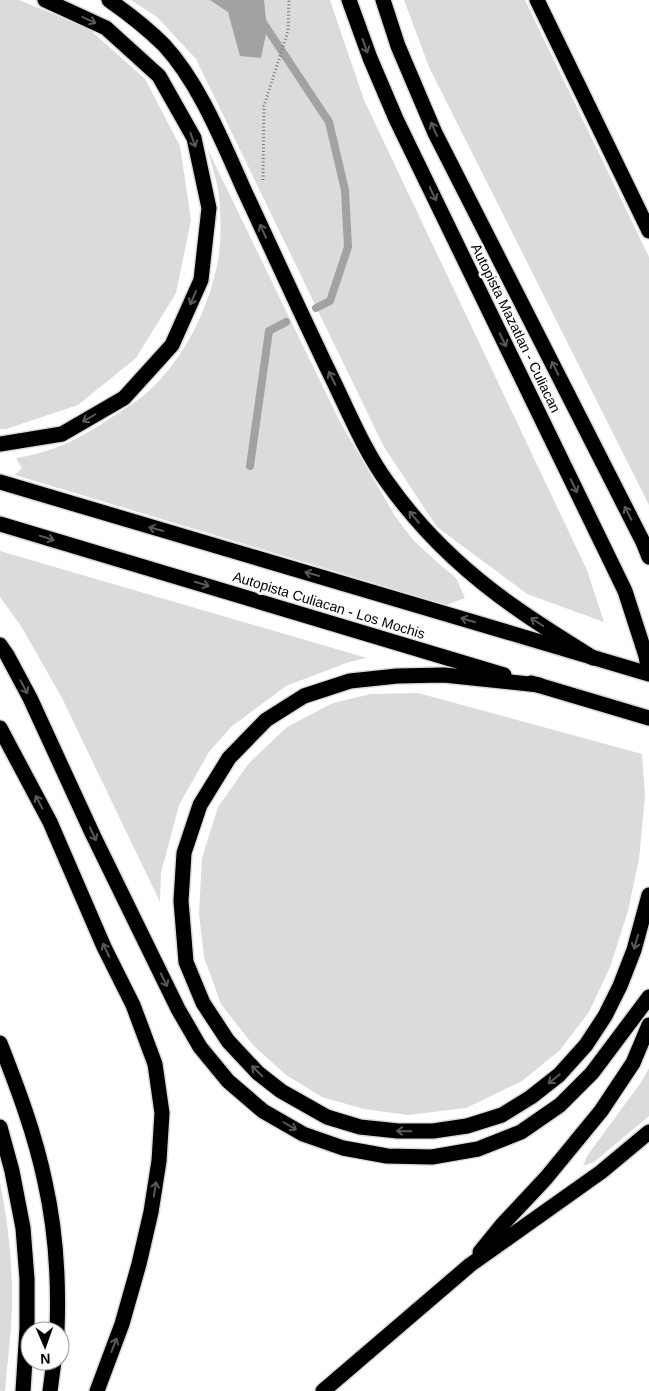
<svg xmlns="http://www.w3.org/2000/svg" width="649" height="1391" font-family="Helvetica,sans-serif">
	<rect width="100%" height="100%" fill="#fff"/>
	<g fill="#dbdbdb">
		<polygon points="0,0 19,0 89,29 145,79 180,146 191,220 176,293 136,358 78,405 6,429 0,429"/>
		<polygon points="131,0 330,0 364,100 587,570 604,622 527,594 437,527 384,447 196,59 157,17"/>
		<polygon points="404,0 525,0 649,257 649,505 429,67"/>
		<path d="M207,148L340,422L395,516L413,540L437,562L456,578L465,598L447,605L15,475L22,468L16,458C51,453 80,439 109,419C123,410 138,401 150,390C184,358 208,310 217,265C222,243 221,211 218,189C215,175 211,162 207,148Z"/>
		<polygon points="0,551 367,658 349,662 286,686 231,727 209,752 179,805 161,873 160,902 62,698 21,626 0,597"/>
		<polygon points="418,693 642,754 645,796 639,859 628,911 610,967 589,1012 560,1050 522,1081 466,1108 408,1115 364,1109 322,1097 286,1075 253,1045 221,1004 204,957 199,914 202,858 218,807 249,763 287,727 333,703 371,694"/>
		<polygon points="649,1068 649,1116 594,1162 583,1166 587,1156 642,1081"/>
		<path d="M0,1182C7,1217 11,1251 12,1286C13,1321 8,1357 5,1391H0Z"/>
	</g>
	<polygon fill="#a2a2a2" points="210,0 264,0 267,29 261,58 240,56 228,12"/>
	<g fill="none" stroke-linecap="round" stroke-linejoin="round">
		<g stroke="#a2a2a2" stroke-width="8">
			<polyline points="262,21 329,122 345,190 348,247 330,301 316,308"/>
			<polyline points="250,466 269,331 286,322"/>
		</g>
		<g stroke="#dbdbdb" stroke-width="18">
			<g id="motorway">
				<path d="M109,0C129,14 147,28 164,45C200,84 223,143 245,192C274,254 302,316 332,378C349,413 364,450 387,482C423,533 468,575 519,610C543,627 568,642 593,658"/>
				<polyline points="349,0 370,58 396,119 625,591 646,656 649,672"/>
				<polyline points="383,0 398,46 435,133 643,542 649,557"/>
				<polyline points="537,0 649,231"/>
				<polyline points="0,444 62,434 124,398 172,345 201,280 209,208 194,138 159,76 106,28 45,0"/>
				<polyline points="0,482 649,674"/>
				<polyline points="0,524 504,675"/>
				<polyline points="0,645 7,655 30,698 93,835 178,1009 200,1047 228,1081 263,1111 303,1134 343,1148 387,1156 432,1157 478,1149 521,1132 560,1105 592,1073 649,997"/>
				<polyline points="531,683 649,718"/>
				<polyline points="539,685 444,675 397,676 350,681 304,696 266,720 229,758 200,805 184,853 181,901 186,962 203,1003 228,1041 258,1073 281,1091 327,1117 360,1127 398,1131 433,1131 467,1126 502,1115 531,1097 559,1075 586,1045 605,1016 620,986 634,950 649,895"/>
				<polyline points="0,728 50,822 104,947 133,1005 155,1064 162,1113 159,1161 151,1212 139,1264 122,1324 97,1391"/>
				<path d="M0,1043C18,1089 35,1134 45,1182C56,1231 59,1281 57,1331"/>
				<polyline points="0,1127 12,1171 23,1228 27,1279 27,1328 23,1391"/>
				<polyline points="480,1252 502,1225 546,1178 601,1111 633,1063 649,1025"/>
				<polyline points="50,1391 54,1361"/>
				<polyline points="323,1391 470,1265 601,1172 649,1132"/>
			</g>
		</g>
		<polyline stroke="#767676" stroke-width="3" stroke-dasharray="1 2.5" stroke-linecap="butt" points="263,180 264,106 288,31 289,0"/>
		<use href="#motorway" stroke="#000" stroke-width="15"/>
	</g>
	<defs><path id="oneway-shaft" d="M-6 0H5M1.5-3L5.5 0L1.5 3" fill="none" stroke-width="1.6" stroke-linecap="round" stroke-linejoin="round" transform="scale(1.25)"/></defs>
	<g stroke="#595959">
		<use href="#oneway-shaft" transform="translate(89 20) rotate(25)"/>
		<use href="#oneway-shaft" transform="translate(365 46) rotate(70)"/>
		<use href="#oneway-shaft" transform="translate(434 129) rotate(-114)"/>
		<use href="#oneway-shaft" transform="translate(193 140) rotate(70)"/>
		<use href="#oneway-shaft" transform="translate(433 194) rotate(64)"/>
		<use href="#oneway-shaft" transform="translate(263 231) rotate(-114)"/>
		<use href="#oneway-shaft" transform="translate(193 298) rotate(114)"/>
		<use href="#oneway-shaft" transform="translate(503 340) rotate(64)"/>
		<use href="#oneway-shaft" transform="translate(555 368) rotate(-117)"/>
		<use href="#oneway-shaft" transform="translate(332 378) rotate(-116)"/>
		<use href="#oneway-shaft" transform="translate(89 418) rotate(150)"/>
		<use href="#oneway-shaft" transform="translate(574 486) rotate(64)"/>
		<use href="#oneway-shaft" transform="translate(628 513) rotate(-117)"/>
		<use href="#oneway-shaft" transform="translate(414 517) rotate(-130)"/>
		<use href="#oneway-shaft" transform="translate(156 529) rotate(-164)"/>
		<use href="#oneway-shaft" transform="translate(47 538) rotate(17)"/>
		<use href="#oneway-shaft" transform="translate(312 574) rotate(-164)"/>
		<use href="#oneway-shaft" transform="translate(202 584) rotate(17)"/>
		<use href="#oneway-shaft" transform="translate(468 620) rotate(-163)"/>
		<use href="#oneway-shaft" transform="translate(537 622) rotate(-148)"/>
		<use href="#oneway-shaft" transform="translate(24 687) rotate(62)"/>
		<use href="#oneway-shaft" transform="translate(39 802) rotate(-118)"/>
		<use href="#oneway-shaft" transform="translate(93 834) rotate(65)"/>
		<use href="#oneway-shaft" transform="translate(636 942) rotate(106)"/>
		<use href="#oneway-shaft" transform="translate(106 950) rotate(-115)"/>
		<use href="#oneway-shaft" transform="translate(164 980) rotate(64)"/>
		<use href="#oneway-shaft" transform="translate(257 1071) rotate(-136)"/>
		<use href="#oneway-shaft" transform="translate(554 1079) rotate(141)"/>
		<use href="#oneway-shaft" transform="translate(290 1126) rotate(30)"/>
		<use href="#oneway-shaft" transform="translate(404 1131) rotate(-179)"/>
		<use href="#oneway-shaft" transform="translate(155 1189) rotate(-81)"/>
		<use href="#oneway-shaft" transform="translate(114 1345) rotate(-69)"/>
	</g>
	<g text-anchor="middle" dominant-baseline="central" stroke-width="5" stroke-linejoin="round" paint-order="stroke">
		<g font-size="14" fill="#000" stroke="#fff">
			<text transform="translate(516 328) rotate(64)">Autopista Mazatlan - Culiacan</text>
			<text transform="translate(329 605) rotate(17)">Autopista Culiacan - Los Mochis</text>
		</g>
	</g>
	<g transform="translate(45 1346) rotate(178)"><circle r="24" fill="#ffffff" stroke="#999999"/>
	<path d="M0-4L9 19L0 12L-9 19Z" fill="#000000"/>
	<text y="-8" font-size="14" font-weight="bold" text-anchor="middle" fill="#000000">N</text>
	</g>
</svg>
